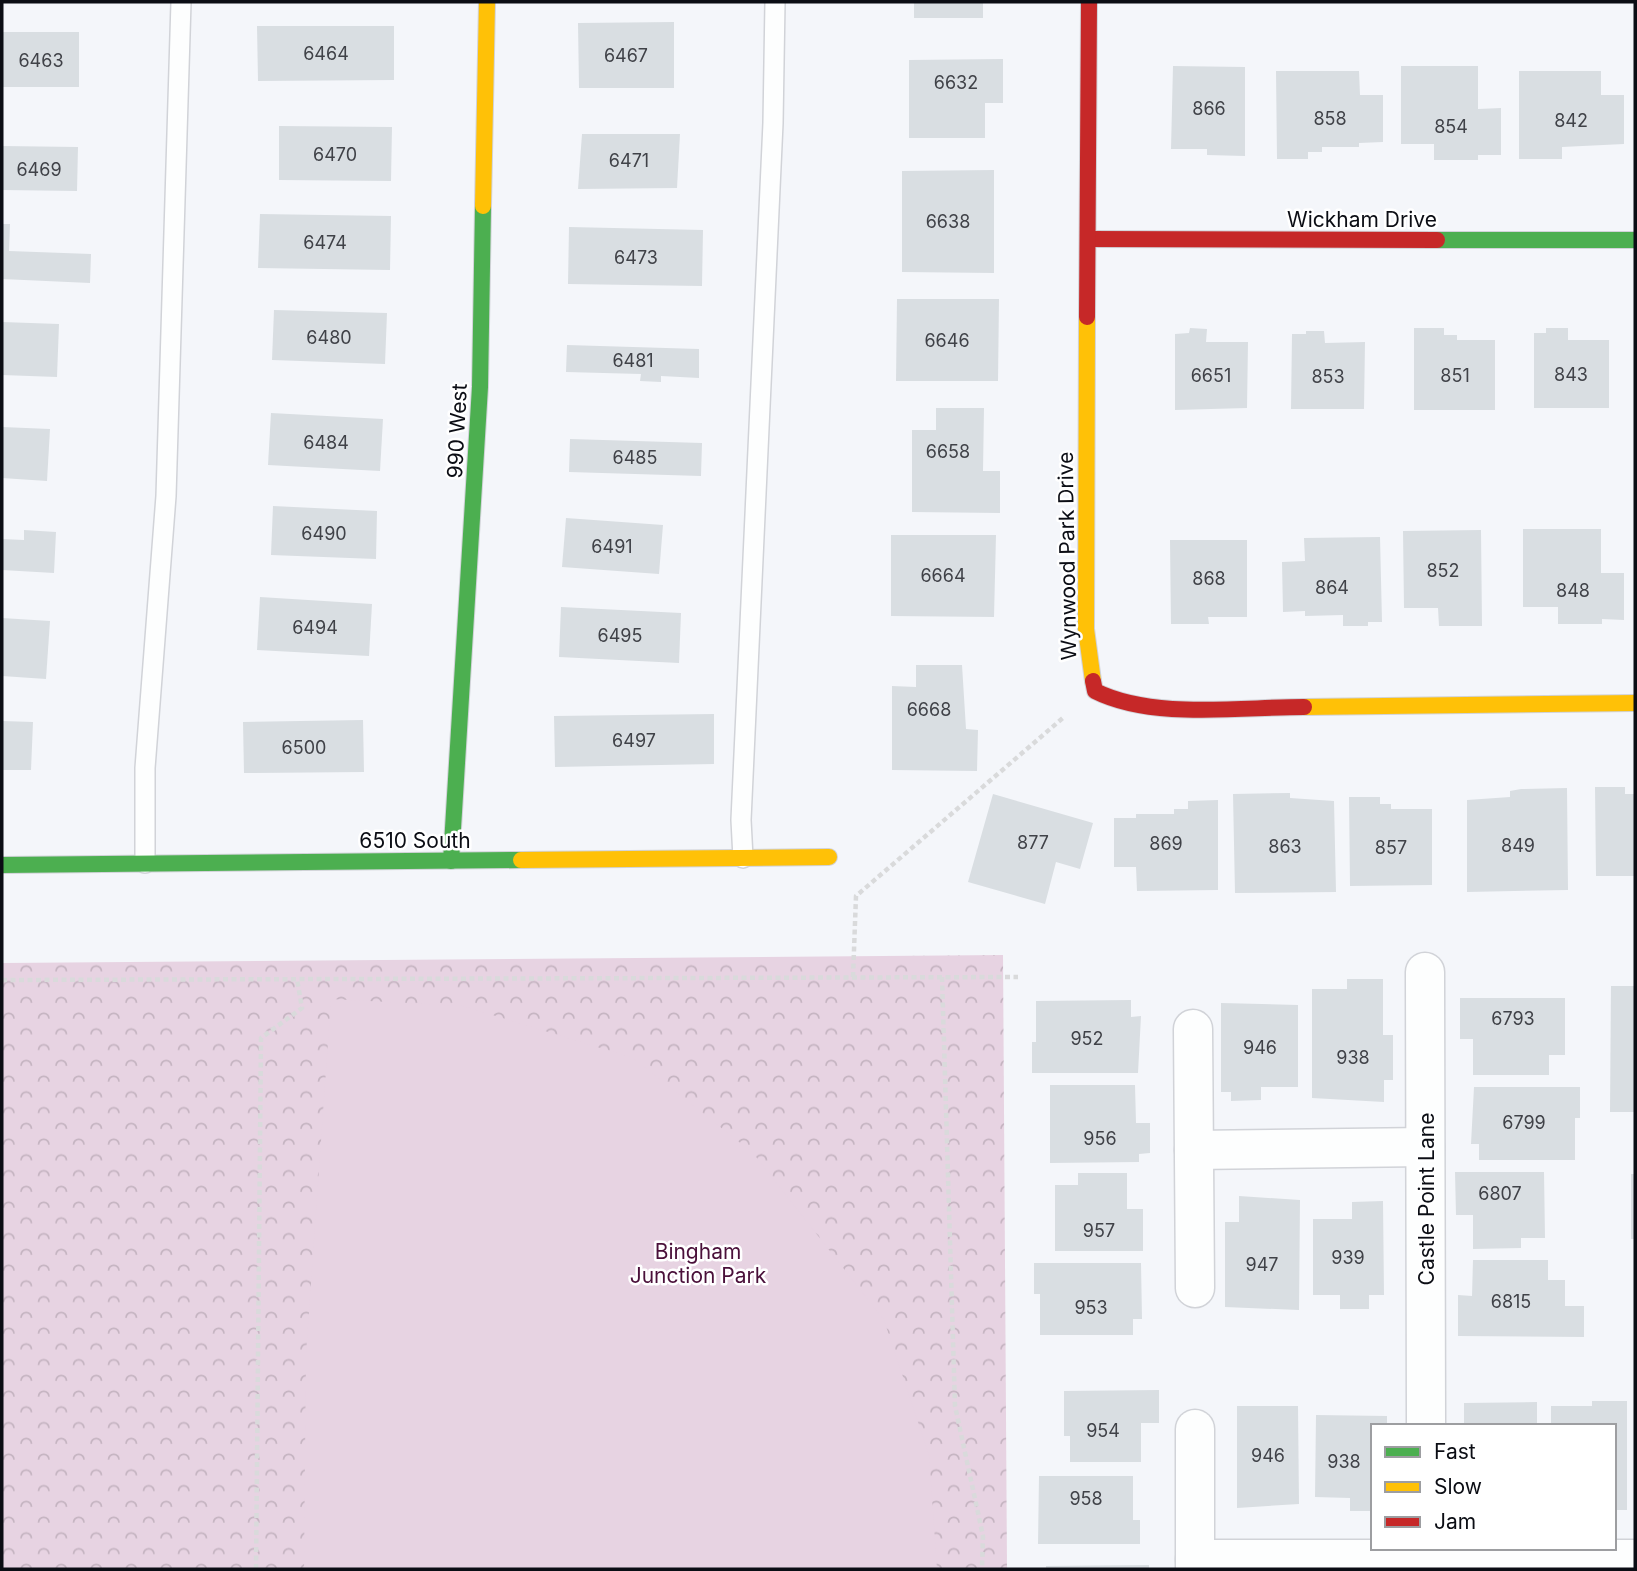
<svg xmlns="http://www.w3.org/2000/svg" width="1637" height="1571" font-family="Inter,sans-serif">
	<defs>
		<pattern id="park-crowns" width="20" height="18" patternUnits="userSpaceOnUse" patternTransform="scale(1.75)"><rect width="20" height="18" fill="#e7d3e2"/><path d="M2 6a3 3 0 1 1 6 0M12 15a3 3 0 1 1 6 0" fill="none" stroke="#c5b4c1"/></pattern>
	</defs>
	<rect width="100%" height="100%" fill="#f4f6fa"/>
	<polygon fill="url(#park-crowns)" points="1003,955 1007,1569 2,1569 2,963"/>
	<polygon fill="#e7d3e2" points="331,999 463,1006 633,1058 753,1153 884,1320 929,1455 937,1569 304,1569 306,1354"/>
	<g fill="#d9dee2">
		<rect x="914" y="2" width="69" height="16"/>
		<polygon points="674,22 674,88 579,88 578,23"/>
		<polygon points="257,26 394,26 394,80 258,81"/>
		<rect x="2" y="32" width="77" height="55"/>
		<polygon points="1003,59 1003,103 985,103 985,138 909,138 909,60"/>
		<polygon points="1173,66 1245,67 1245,156 1207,155 1207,149 1171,149"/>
		<polygon points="1401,66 1478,66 1478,109 1501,108 1501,155 1478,155 1478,160 1434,160 1434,144 1401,144"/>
		<polygon points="1276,71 1359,71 1360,95 1383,95 1383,142 1359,143 1359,147 1322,147 1322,152 1308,152 1308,159 1277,159"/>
		<polygon points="1519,71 1601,71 1601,95 1624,95 1624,144 1562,147 1562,159 1519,159"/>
		<polygon points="279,126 392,127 391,181 279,180"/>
		<polygon points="582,134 680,134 677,188 578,189"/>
		<polygon points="2,146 78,147 77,191 2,190"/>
		<polygon points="994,170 994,273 902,272 902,171"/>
		<polygon points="260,214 391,216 390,270 258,268"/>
		<polygon points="2,224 10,224 9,251 91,254 90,283 2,279"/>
		<polygon points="569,227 703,230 702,286 568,284"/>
		<polygon points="897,299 999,299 998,381 896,381"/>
		<polygon points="274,310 387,313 385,364 272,360"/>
		<polygon points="2,322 59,324 57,377 2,375"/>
		<polygon points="1190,328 1207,329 1206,342 1248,342 1247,408 1175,410 1175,334 1189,333"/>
		<polygon points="1414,328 1444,328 1444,335 1457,335 1457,340 1495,340 1495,410 1414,410"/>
		<polygon points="1546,328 1568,328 1568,340 1609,340 1609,408 1534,408 1534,333 1546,333"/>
		<polygon points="1306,331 1324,331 1325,343 1365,342 1364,409 1291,409 1292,334 1306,334"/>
		<polygon points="567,345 699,349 699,378 661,376 661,382 640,381 641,374 566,372"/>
		<polygon points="936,408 984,408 983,471 1000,471 1000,513 912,512 912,430 936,430"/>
		<polygon points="271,413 383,419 380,471 268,465"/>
		<polygon points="2,427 50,429 47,481 2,478"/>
		<polygon points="570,439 702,443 701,476 569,472"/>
		<polygon points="273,506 377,511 376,559 271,555"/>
		<polygon points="566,518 663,525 659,574 562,567"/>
		<polygon points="1523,529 1601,529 1601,573 1624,573 1624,620 1602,619 1602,624 1558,624 1558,607 1523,607"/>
		<polygon points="24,530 56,532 54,573 2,570 2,539 24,540"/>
		<polygon points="1481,530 1482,626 1439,626 1438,608 1404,608 1403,531"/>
		<polygon points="891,535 996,535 994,617 891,616"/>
		<polygon points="1380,537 1382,622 1368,622 1368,626 1343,626 1343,615 1305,616 1305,611 1283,612 1282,562 1305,561 1304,538"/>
		<polygon points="1170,540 1247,540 1247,617 1208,617 1209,624 1171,624"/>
		<polygon points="260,597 372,604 369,656 257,650"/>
		<polygon points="561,607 681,613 679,663 559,657"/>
		<polygon points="2,618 50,621 46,679 2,676"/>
		<polygon points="916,665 962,665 966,729 978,730 977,771 892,770 892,686 916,687"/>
		<polygon points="714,714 714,764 555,767 554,716"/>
		<polygon points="363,720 364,772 244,773 243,722"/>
		<polygon points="2,721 33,722 31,770 2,770"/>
		<polygon points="1595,787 1625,787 1625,794 1635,794 1635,876 1596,876"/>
		<polygon points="1567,788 1568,890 1467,892 1467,800 1510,797 1510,791 1521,789"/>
		<polygon points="1290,793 1290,798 1334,801 1336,892 1235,893 1233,794"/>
		<polygon points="993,794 1093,823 1080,869 1056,862 1045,904 968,882"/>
		<polygon points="1349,797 1380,797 1380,804 1391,804 1391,809 1432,809 1432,885 1350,886"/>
		<polygon points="1218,800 1218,890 1137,891 1136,867 1114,867 1114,818 1136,818 1136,814 1174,814 1174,809 1188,809 1188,801"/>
		<polygon points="1347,979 1383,979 1383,1035 1393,1035 1393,1080 1384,1080 1384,1102 1312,1098 1312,989 1347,989"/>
		<polygon points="1611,986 1635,986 1635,1112 1610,1112"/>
		<polygon points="1460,998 1565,998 1565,1055 1549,1055 1549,1075 1473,1075 1473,1039 1460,1039"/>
		<polygon points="1131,1000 1131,1017 1141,1016 1138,1073 1032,1073 1032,1042 1036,1042 1036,1001"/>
		<polygon points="1221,1003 1298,1005 1298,1087 1261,1087 1261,1100 1231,1101 1231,1092 1221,1092"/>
		<polygon points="1050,1085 1135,1085 1136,1123 1150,1123 1150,1153 1139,1154 1139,1162 1050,1163"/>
		<polygon points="1474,1087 1580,1087 1580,1118 1575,1118 1575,1160 1479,1160 1479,1144 1471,1144"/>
		<polygon points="1455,1172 1544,1172 1545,1238 1521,1238 1521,1248 1473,1249 1473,1215 1456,1215"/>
		<polygon points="1078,1173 1127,1173 1127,1209 1143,1209 1143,1251 1055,1251 1055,1185 1078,1185"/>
		<rect x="1631" y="1174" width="4" height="65"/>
		<polygon points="1239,1196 1300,1200 1299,1310 1225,1307 1225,1222 1239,1222"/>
		<polygon points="1383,1201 1384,1295 1369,1295 1369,1309 1340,1309 1340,1295 1313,1295 1313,1219 1352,1219 1352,1202"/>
		<polygon points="1473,1260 1548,1260 1548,1280 1565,1280 1565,1306 1584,1306 1584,1337 1458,1336 1458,1295 1472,1296"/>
		<polygon points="1034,1263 1141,1263 1142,1319 1133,1319 1133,1335 1040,1335 1040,1294 1034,1294"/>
		<polygon points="1159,1390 1159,1423 1141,1423 1141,1462 1070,1462 1070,1436 1064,1436 1064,1391"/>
		<polygon points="1592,1401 1627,1401 1627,1510 1614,1510 1614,1426 1551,1426 1551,1406 1592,1406"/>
		<polygon points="1537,1402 1537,1426 1464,1426 1464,1403"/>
		<polygon points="1237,1406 1298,1406 1299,1504 1237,1508"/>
		<polygon points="1316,1415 1387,1416 1387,1426 1373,1426 1373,1505 1370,1505 1370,1511 1350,1511 1350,1498 1315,1497"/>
		<polygon points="1039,1476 1133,1476 1133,1520 1140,1520 1140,1544 1038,1544"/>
		<polygon points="1149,1565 1149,1569 1046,1569 1046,1566"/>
	</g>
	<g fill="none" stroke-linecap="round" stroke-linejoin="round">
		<g stroke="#d1d3d8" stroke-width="22">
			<g id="lane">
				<polyline points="743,858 741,820 773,123 775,2"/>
				<polyline points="145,863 145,768 166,496 181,2"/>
			</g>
		</g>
		<g stroke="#d1d3d8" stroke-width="41">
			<g id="street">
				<polyline points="1425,972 1426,1426"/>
				<polyline points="1193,1029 1195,1288"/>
				<polyline points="1194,1150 1425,1147"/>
				<polyline points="1195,1429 1195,1569"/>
				<polyline points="1195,1559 1635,1559"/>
			</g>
		</g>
		<g stroke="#d1d3d8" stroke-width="18">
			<g id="fast">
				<polyline points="1437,240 1635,240"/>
				<polyline points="451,861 480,387 483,206"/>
				<polyline points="2,865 521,860"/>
			</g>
		</g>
		<g stroke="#d1d3d8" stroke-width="18">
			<g id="slow">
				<polyline points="483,206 487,2"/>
				<polyline points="1087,317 1086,629 1093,681"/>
				<polyline points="1304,707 1635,703"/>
				<polyline points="521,860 829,857"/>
			</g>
		</g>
		<g stroke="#d1d3d8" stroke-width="18">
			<g id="jam">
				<polyline points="1088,239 1437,240"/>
				<polyline points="1087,317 1089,2"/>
				<path d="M1093,681L1095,691C1153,720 1240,707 1304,707"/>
			</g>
		</g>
		<g stroke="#d9dadb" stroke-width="4.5" stroke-dasharray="5 3.5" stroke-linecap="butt">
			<polyline points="853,977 856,896 1064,717"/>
			<polyline points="942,977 955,1406 983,1536 982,1569"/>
			<polyline points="2,980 1018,977"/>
			<polyline points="256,1569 261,1038 302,1008 297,979"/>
		</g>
		<use href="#lane" stroke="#fdfefe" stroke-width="19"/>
		<use href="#street" stroke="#fdfefe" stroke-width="38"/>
		<use href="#fast" stroke="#4caf50" stroke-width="16"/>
		<use href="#slow" stroke="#ffc107" stroke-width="16"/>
		<use href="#jam" stroke="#c62828" stroke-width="16"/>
	</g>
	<g text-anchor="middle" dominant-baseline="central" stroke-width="5" stroke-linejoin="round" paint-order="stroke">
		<g font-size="18" fill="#404248">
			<text x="326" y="53">6464</text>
			<text x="626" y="55">6467</text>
			<text x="41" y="60">6463</text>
			<text x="956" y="82">6632</text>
			<text x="1209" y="108">866</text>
			<text x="1330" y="118">858</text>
			<text x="1571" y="120">842</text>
			<text x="1451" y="126">854</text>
			<text x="335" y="154">6470</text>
			<text x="629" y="160">6471</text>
			<text x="39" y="169">6469</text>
			<text x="948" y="221">6638</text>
			<text x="325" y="242">6474</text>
			<text x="636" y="257">6473</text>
			<text x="329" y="337">6480</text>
			<text x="947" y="340">6646</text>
			<text x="633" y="360">6481</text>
			<text x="1571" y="374">843</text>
			<text x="1211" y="375">6651</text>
			<text x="1455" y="375">851</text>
			<text x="1328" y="376">853</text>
			<text x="326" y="442">6484</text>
			<text x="948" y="451">6658</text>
			<text x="635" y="457">6485</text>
			<text x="324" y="533">6490</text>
			<text x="612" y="546">6491</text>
			<text x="1443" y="570">852</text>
			<text x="943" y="575">6664</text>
			<text x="1209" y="578">868</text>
			<text x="1332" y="587">864</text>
			<text x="1573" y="590">848</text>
			<text x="315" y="627">6494</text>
			<text x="620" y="635">6495</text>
			<text x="929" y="709">6668</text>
			<text x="634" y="740">6497</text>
			<text x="304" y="747">6500</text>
			<text x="1033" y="842">877</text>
			<text x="1166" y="843">869</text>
			<text x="1518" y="845">849</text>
			<text x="1285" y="846">863</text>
			<text x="1391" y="847">857</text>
			<text x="1513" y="1018">6793</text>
			<text x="1087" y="1038">952</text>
			<text x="1260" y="1047">946</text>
			<text x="1353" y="1057">938</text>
			<text x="1524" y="1122">6799</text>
			<text x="1100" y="1138">956</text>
			<text x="1500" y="1193">6807</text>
			<text x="1099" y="1230">957</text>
			<text x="1348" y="1257">939</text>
			<text x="1262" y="1264">947</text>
			<text x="1511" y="1301">6815</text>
			<text x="1091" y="1307">953</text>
			<text x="1103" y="1430">954</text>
			<text x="1268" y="1455">946</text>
			<text x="1344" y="1461">938</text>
			<text x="1086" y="1498">958</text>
		</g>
		<g font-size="21" fill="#0b0d14" stroke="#fff">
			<text x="1362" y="219">Wickham Drive</text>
			<text transform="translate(457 431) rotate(-87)">990 West</text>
			<text transform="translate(1067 556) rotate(-91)">Wynwood Park Drive</text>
			<text x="415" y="840">6510 South</text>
			<text transform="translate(1426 1199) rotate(-90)">Castle Point Lane</text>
		</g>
		<g font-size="21" fill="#4a103a" stroke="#fff">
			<text x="698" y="1251">Bingham<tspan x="698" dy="24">Junction Park</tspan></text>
		</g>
	</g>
	<rect width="1637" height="1571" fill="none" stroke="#0b0d14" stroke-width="7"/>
	<rect x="1371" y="1424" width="245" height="126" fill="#ffffff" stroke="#9d9ea1" stroke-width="2"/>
	<rect x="1385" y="1447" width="35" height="10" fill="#4caf50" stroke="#9d9ea1" stroke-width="2"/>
	<text x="1434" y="1459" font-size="21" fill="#0b0d14">Fast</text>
	<rect x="1385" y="1482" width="35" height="10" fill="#ffc107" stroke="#9d9ea1" stroke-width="2"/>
	<text x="1434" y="1494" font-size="21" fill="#0b0d14">Slow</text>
	<rect x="1385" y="1517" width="35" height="10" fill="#c62828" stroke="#9d9ea1" stroke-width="2"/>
	<text x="1434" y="1529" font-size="21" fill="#0b0d14">Jam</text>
</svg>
